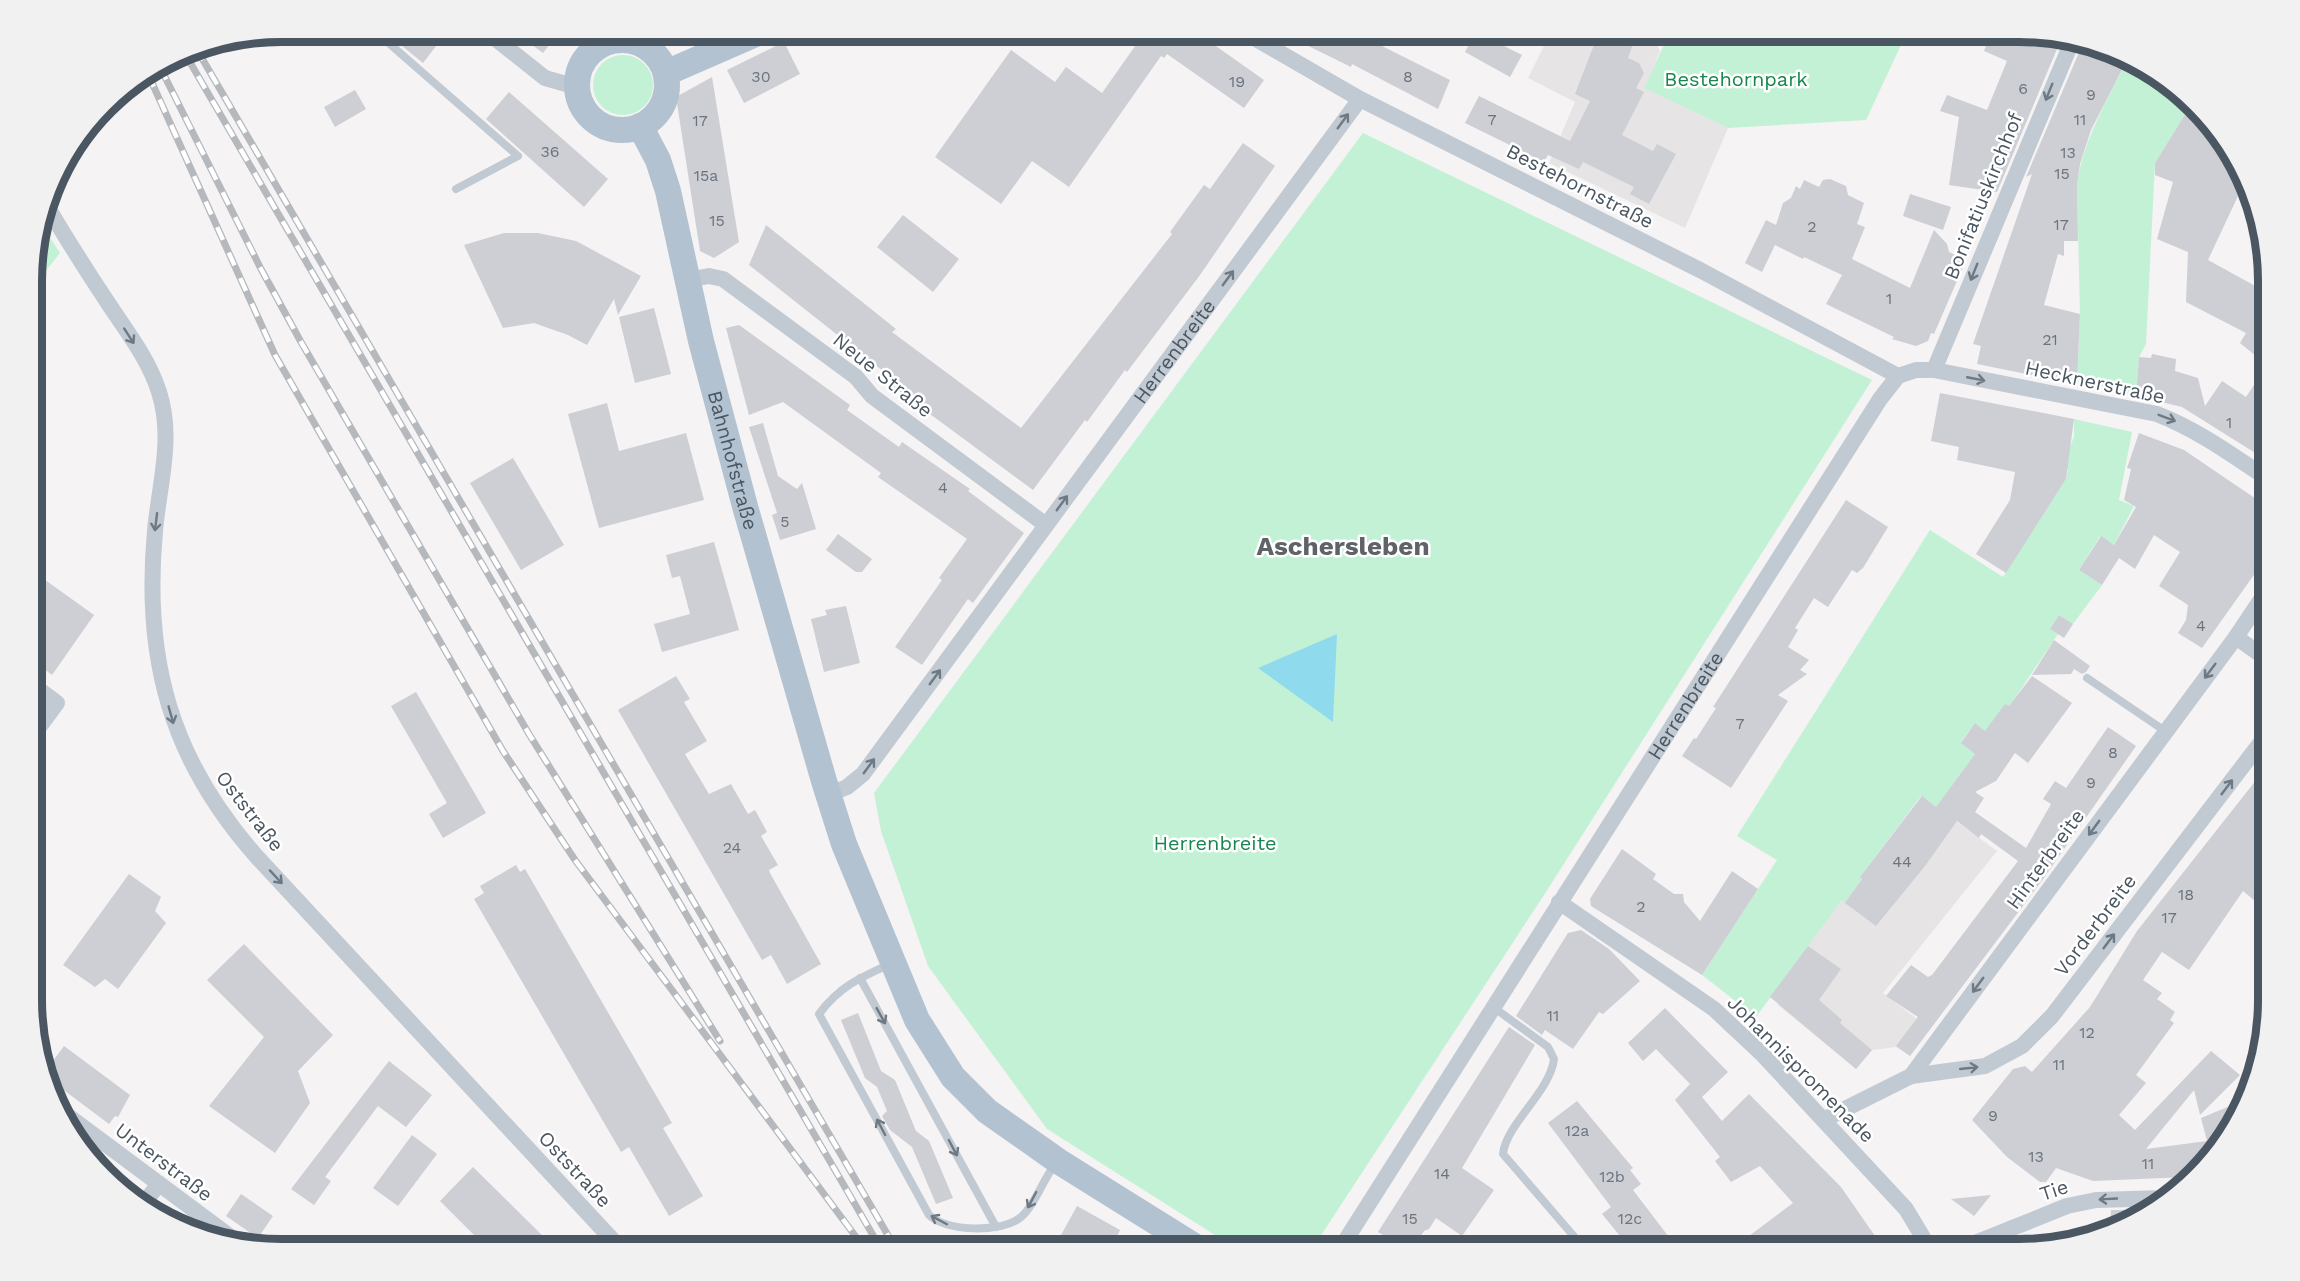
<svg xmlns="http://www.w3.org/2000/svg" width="2300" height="1281" font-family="'Work Sans',sans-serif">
	<rect width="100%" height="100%" fill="#f5f3f3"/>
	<g fill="#e6e4e5">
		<polygon points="1522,32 1651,32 1660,51 1645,88 1728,128 1685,228 1549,163 1575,102 1528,78 1545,44"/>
		<polygon points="1922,796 1997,851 1883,993 1930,1029 1910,1056 1896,1047 1872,1050 1856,1069 1778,1005 1782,979 1841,901 1845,903 1862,879 1860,877"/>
	</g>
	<g fill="#c3f1d5">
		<polygon points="1670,32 1907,32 1866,120 1728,128 1644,88"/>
		<circle cx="623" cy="85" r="30"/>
		<path d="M2128,58L2143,65L2189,108L2155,163L2146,344L2139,357L2136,396L2077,384L2080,314L2077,185C2083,139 2108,100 2128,58Z"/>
		<polygon points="1363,133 1872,380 1546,892 1312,1249 1237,1249 1047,1129 928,966 881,831 874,793"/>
		<polygon points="41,224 60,253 34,286 34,249"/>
		<polygon points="2074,419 2132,432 2119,500 2134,506 2114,545 2100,536 2079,570 2102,585 2073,624 2059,615 2050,629 2058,634 1990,735 1975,723 1961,742 1975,754 1936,807 1921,796 1860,877 1862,879 1845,903 1841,901 1756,1017 1702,975 1777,860 1737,836 1930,530 2003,577 2066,479 2068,470 2063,464 2074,437"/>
	</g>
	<polygon fill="#90daee" points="1337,634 1333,722 1258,668"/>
	<g fill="#cdcfd5">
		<polygon points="385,32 447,32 423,63"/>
		<polygon points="515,32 559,32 543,53"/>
		<polygon points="1145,32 1196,32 1264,80 1244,108 1167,54 1164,58 1161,56 1069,187 1032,161 1001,204 935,157 1011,50 1055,82 1066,67 1102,93"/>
		<polygon points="1280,32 1366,32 1364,37 1450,80 1438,109 1352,64 1351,67"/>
		<polygon points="1476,32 1522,55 1510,77 1465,52"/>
		<polygon points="1599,32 1614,32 1634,41 1628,58 1639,63 1644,73 1636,88 1644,92 1622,135 1653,151 1657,144 1676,154 1649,204 1630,194 1634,187 1583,162 1579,169 1548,155 1544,162 1465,123 1479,96 1570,141 1590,101 1575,94"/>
		<polygon points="1991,32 2019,32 2062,37 1997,192 1949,185 1959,117 1940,111 1947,95 1987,110 2007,61 1984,51"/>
		<polygon points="2086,41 2128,58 2091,130 2080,164 2077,185 2078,241 2064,241 2064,256 2058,254 2044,305 2080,314 2077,384 1977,364 1981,346 1973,344 2032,174 2026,177 2083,43"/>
		<polygon points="784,42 800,74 744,103 727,70"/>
		<polygon points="712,77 739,242 714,258 700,251 676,97"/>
		<polygon points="355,90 366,109 335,127 324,107"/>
		<polygon points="509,92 608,179 584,207 486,119"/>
		<polygon points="2189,108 2227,143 2245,181 2208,260 2268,293 2268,328 2261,339 2268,344 2268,461 2182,407 2136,396 2139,357 2151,358 2152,354 2176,359 2175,371 2198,378 2205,406 2222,381 2246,397 2267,365 2240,343 2246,333 2186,302 2188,252 2157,239 2173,182 2155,175 2155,163"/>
		<polygon points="1243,143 1275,166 1200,275 1127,372 1125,370 1087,422 1085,420 1033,490 884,380 888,375 749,265 766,225 896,329 892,332 1021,428 1172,234 1170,232 1204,185 1210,189"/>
		<polygon points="1830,179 1846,186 1848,195 1864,203 1857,224 1865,227 1852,259 1910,288 1934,230 1947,244 1949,252 1966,260 1934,334 1931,333 1928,341 1916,346 1892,339 1894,337 1826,304 1842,275 1804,257 1803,259 1775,245 1762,272 1745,263 1766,220 1776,225 1783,203 1791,198 1796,186 1800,189 1804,180 1819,187 1823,180"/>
		<polygon points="1910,194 1951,207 1943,230 1903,216"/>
		<polygon points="903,215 959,259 933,292 877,247"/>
		<polygon points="504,233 538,233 576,241 641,276 618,315 614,299 587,345 568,335 534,323 503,328 464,245"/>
		<polygon points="654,308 671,374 635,383 619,317"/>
		<polygon points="739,325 850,405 847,410 899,447 902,442 970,489 968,491 1024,533 973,603 968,599 922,665 895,647 942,580 939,578 967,539 878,477 881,473 783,402 749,415 726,328"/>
		<polygon points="1940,393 2074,419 2066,479 2006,573 1976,554 2010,500 2015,472 1957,460 1959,447 1931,441"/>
		<polygon points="607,403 619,451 686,433 704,500 599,528 568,414"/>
		<polygon points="763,423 778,476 797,489 802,483 816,529 780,540 772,515 777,513 749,427"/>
		<polygon points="2139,433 2184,450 2268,507 2268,555 2202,648 2178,633 2186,620 2188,605 2159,586 2180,552 2154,535 2135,569 2119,558 2102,585 2079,570 2101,536 2114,545 2136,507 2124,500 2131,469 2127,468"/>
		<polygon points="513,458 564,545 521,570 470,483"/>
		<polygon points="1846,500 1888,527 1863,568 1857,573 1852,570 1828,607 1814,598 1795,628 1798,630 1788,647 1809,660 1800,670 1807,674 1778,695 1788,701 1731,788 1682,756 1694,738 1696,739 1716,708 1713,707"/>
		<polygon points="838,534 872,559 862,572 856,572 826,550"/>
		<polygon points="714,542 739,630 662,652 654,624 690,614 680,576 672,578 666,555"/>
		<polygon points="34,572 94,615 52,675 34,661"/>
		<polygon points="846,606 860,663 824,672 811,619 827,615 825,610"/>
		<polygon points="2059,615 2073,624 2064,638 2050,629"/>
		<polygon points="2054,640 2090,666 2086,672 2082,674 2074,669 2071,674 2032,675"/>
		<polygon points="676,676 690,699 684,702 707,741 685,754 709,794 731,784 748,814 755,810 767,832 761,836 778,865 769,870 770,873 821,964 787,984 771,955 762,960 618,710"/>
		<polygon points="2032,676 2072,703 2028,763 2015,753 1996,781 1975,792 1984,798 1975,812 2026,848 2051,804 2043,799 2055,781 2066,788 2108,727 2136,746 2041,882 1910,1056 1896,1046 1918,1017 1886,996 1911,965 1928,977 1932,975 2018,861 1981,834 1979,838 1957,821 1925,866 1876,926 1845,903 1862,879 1860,877 1922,796 1936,807 1975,754 1961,743 1975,723 1985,731 2005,704 2009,706"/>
		<polygon points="416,692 486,813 443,838 429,814 447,803 391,706"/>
		<polygon points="2268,765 2268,912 2243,891 2189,970 2162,952 2143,980 2162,993 2157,999 2175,1012 2170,1020 2174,1023 2136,1075 2146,1083 2119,1115 2135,1130 2211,1051 2240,1075 2200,1115 2194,1090 2146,1149 2207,1141 2201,1118 2242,1101 2235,1124 2186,1177 2093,1181 2056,1168 2046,1182 2040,1182 2007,1157 1972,1120 2013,1069 2025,1066 2032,1072 2090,1007 2137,931"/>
		<polygon points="1622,849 1656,874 1653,879 1674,894 1683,894 1684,902 1700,921 1732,871 1758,889 1702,975 1591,906 1590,899"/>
		<polygon points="516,865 520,872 525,869 672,1123 663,1128 703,1196 669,1216 629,1147 621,1152 474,899 484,893 480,886"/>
		<polygon points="129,874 161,897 155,911 166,923 118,989 105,979 95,987 63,965"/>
		<polygon points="1581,930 1609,949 1640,981 1603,1014 1599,1012 1573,1049 1545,1030 1542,1035 1516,1016 1568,933"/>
		<polygon points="244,944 333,1035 298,1071 310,1103 275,1153 209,1106 264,1037 207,980"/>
		<polygon points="1808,946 1841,969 1819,1000 1842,1020 1840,1023 1872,1050 1856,1069 1770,997"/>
		<polygon points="1665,1008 1728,1072 1702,1097 1722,1121 1749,1094 1841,1187 1884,1249 1760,1249 1749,1236 1793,1203 1760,1166 1731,1182 1715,1161 1720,1157 1675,1100 1690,1084 1656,1049 1643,1061 1628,1043"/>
		<polygon points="858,1013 881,1071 895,1080 916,1131 929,1141 953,1198 936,1204 912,1147 890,1130 882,1116 887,1111 877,1087 865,1078 841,1020"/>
		<polygon points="1509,1027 1535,1045 1462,1168 1494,1190 1462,1236 1436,1218 1429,1229 1424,1231 1419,1239 1415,1236 1406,1249 1378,1232"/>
		<polygon points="64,1046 130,1095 118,1117 115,1116 109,1124 53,1082 47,1069"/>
		<polygon points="389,1061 432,1095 406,1127 378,1106 325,1177 331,1181 314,1205 291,1189"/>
		<polygon points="1577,1101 1633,1168 1630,1170 1641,1184 1633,1190 1678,1249 1644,1249 1637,1240 1629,1247 1602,1214 1611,1207 1548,1123"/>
		<polygon points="412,1135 437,1154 398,1206 373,1188"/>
		<polygon points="473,1167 556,1249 488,1249 440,1201"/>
		<polygon points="241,1194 273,1216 258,1238 226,1216"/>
		<polygon points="1991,1195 1974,1216 1951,1199"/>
		<polygon points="1077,1206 1120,1230 1113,1245 1100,1238 1094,1249 1066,1249 1056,1244"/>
		<polygon points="2111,1210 2151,1210 2110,1231"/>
	</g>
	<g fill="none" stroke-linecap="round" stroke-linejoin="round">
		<g stroke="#c1cad2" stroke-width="8">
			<polyline points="376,32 518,156 456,189"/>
			<polyline points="2087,678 2165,731"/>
			<path d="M890,964C859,978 839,987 819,1014L929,1215C946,1232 1003,1233 1021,1217C1035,1205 1043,1179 1056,1163"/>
			<polyline points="860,978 996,1227"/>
			<path d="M1493,1007L1548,1047L1554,1059C1550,1092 1506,1124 1503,1154L1584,1248"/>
		</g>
		<g stroke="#c1cad2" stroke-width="16">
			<polyline points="487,32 545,78 577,87"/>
			<polyline points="1244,32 1360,99 1700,270 1898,376"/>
			<polyline points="628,40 629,32"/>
			<path d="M47,206C67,240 88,273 110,306C128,333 149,360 159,392C174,438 159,485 155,531C143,660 171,760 257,857L621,1249"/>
			<polyline points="687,280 709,276 723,279 856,377 872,396 1046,525"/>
			<polyline points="1934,370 2073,39"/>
			<path d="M1898,376L1916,370H1934L2157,414C2198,430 2232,455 2268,479"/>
			<polyline points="2236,637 2268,660"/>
			<polyline points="34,686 57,703 34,734"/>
			<path id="s1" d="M828,795L847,787L863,774L1360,99"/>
			<polyline points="1559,902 1714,1009 1763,1055 1906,1209 1930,1249"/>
			<polyline points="1911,1076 1985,1066 2022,1046 2052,1016 2268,733"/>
			<polyline points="64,1113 240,1244"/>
			<polyline points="1825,1119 1911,1076 2236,637 2268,589"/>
			<polyline points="143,1204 159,1184"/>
			<path id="s2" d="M1340,1249L1880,399L1898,376"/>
			<polyline points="1960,1249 2067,1206 2096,1200 2166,1198"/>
		</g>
		<g stroke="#b3c2d1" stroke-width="26">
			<circle cx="622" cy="85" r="45"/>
			<polyline points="666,73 760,32"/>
			<path id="s3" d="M640,126L658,160L668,191L701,341L746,510L824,781L844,844L917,1020L953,1077L987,1111L1058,1161L1199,1249"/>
		</g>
		<g stroke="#b5b8bd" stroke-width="7">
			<g id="rail">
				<polyline points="196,48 896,1249"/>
				<polyline points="184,52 881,1249"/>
				<polyline points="160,67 261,269 301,342 529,734 720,1041"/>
				<polyline points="148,74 275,355 503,751 575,860 865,1249"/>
			</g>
		</g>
		<use href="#rail" stroke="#fff" stroke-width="4.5" stroke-dasharray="14" stroke-linecap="butt"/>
	</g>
	<defs><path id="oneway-shaft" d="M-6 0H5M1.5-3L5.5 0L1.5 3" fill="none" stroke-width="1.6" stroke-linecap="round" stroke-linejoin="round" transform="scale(1.5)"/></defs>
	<g stroke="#6e7983">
		<use href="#oneway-shaft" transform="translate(2049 92) rotate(112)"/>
		<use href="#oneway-shaft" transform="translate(1343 121) rotate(-54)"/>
		<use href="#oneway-shaft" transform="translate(1974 272) rotate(112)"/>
		<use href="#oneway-shaft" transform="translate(1228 278) rotate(-54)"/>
		<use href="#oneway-shaft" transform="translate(129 336) rotate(57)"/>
		<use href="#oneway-shaft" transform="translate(1976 379) rotate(11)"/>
		<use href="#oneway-shaft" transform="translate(2167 418) rotate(21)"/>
		<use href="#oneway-shaft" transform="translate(1062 503) rotate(-54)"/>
		<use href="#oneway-shaft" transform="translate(156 522) rotate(97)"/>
		<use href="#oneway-shaft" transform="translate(2210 671) rotate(127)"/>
		<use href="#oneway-shaft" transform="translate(935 677) rotate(-54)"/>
		<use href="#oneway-shaft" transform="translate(171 715) rotate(74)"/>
		<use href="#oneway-shaft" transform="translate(869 766) rotate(-54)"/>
		<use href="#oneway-shaft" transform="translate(2227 787) rotate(-53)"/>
		<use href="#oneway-shaft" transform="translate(2094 828) rotate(126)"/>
		<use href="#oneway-shaft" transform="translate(276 877) rotate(47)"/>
		<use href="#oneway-shaft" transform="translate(2109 941) rotate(-53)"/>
		<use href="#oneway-shaft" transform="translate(1978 985) rotate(126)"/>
		<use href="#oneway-shaft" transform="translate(881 1016) rotate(61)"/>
		<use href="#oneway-shaft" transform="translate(1969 1068) rotate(-6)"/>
		<use href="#oneway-shaft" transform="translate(881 1127) rotate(-118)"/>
		<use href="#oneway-shaft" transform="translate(953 1148) rotate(62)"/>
		<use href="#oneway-shaft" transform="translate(2108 1199) rotate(177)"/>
		<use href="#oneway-shaft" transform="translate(1032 1200) rotate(118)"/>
		<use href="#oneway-shaft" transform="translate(939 1220) rotate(-152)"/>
	</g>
	<g text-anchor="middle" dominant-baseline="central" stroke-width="5" stroke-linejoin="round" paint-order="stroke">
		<g font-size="16" fill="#6b747e">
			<text x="761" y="76">30</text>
			<text x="1408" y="76">8</text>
			<text x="1237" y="81">19</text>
			<text x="2023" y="88">6</text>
			<text x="2091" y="94">9</text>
			<text x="1492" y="119">7</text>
			<text x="2080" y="119">11</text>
			<text x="700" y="120">17</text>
			<text x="550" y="151">36</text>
			<text x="2068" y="152">13</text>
			<text x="2062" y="173">15</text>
			<text x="706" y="175">15a</text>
			<text x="717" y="220">15</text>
			<text x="2061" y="224">17</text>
			<text x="1812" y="226">2</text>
			<text x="1889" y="298">1</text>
			<text x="2050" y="339">21</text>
			<text x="2229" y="422">1</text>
			<text x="943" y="487">4</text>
			<text x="785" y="521">5</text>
			<text x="2201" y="625">4</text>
			<text x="1740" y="723">7</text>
			<text x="2113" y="752">8</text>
			<text x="2091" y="782">9</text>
			<text x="732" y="847">24</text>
			<text x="1902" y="861">44</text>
			<text x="2186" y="894">18</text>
			<text x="1641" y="906">2</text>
			<text x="2169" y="917">17</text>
			<text x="1553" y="1015">11</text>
			<text x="2087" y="1032">12</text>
			<text x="2059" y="1064">11</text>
			<text x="1993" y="1115">9</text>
			<text x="1577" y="1130">12a</text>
			<text x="2036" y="1156">13</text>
			<text x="2148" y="1163">11</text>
			<text x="1442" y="1173">14</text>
			<text x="1612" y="1176">12b</text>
			<text x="1410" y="1218">15</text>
			<text x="1630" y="1218">12c</text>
		</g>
		<g font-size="20" fill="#17864f" stroke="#fff">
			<text x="1736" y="79">Bestehornpark</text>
			<text x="1215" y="843">Herrenbreite</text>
		</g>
		<g font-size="20" fill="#4a5661" stroke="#fff">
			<text transform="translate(1580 186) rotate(27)">Bestehornstraße</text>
			<text transform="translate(1983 196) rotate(-68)">Bonifatiuskirchhof</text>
			<text stroke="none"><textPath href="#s1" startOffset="566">Herrenbreite</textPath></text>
			<text transform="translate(883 375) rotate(39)">Neue Straße</text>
			<text transform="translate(2095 382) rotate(12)">Hecknerstraße</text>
			<text stroke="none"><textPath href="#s3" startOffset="348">Bahnhofstraße</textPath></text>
			<text stroke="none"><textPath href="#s2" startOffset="644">Herrenbreite</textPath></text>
			<text transform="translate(250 811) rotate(52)">Oststraße</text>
			<text transform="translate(2045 859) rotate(-54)">Hinterbreite</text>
			<text transform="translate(2095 925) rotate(-53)">Vorderbreite</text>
			<text transform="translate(1801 1069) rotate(45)">Johannispromenade</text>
			<text transform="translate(164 1162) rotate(37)">Unterstraße</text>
			<text transform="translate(575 1169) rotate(47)">Oststraße</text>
			<text transform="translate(2054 1190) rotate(-18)">Tie</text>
		</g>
		<g font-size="26" font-weight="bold" fill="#5f6368" stroke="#fff">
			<text x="1343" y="546">Aschersleben</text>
		</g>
	</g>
	<path d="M0 0H2300V1281H0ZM281 42H2019A239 239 0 0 1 2258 281V1000A239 239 0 0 1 2019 1239H281A239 239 0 0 1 42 1000V281A239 239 0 0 1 281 42Z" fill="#f1f1f2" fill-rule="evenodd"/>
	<path fill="none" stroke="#4a5661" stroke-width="8" d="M281 42H2019A239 239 0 0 1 2258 281V1000A239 239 0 0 1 2019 1239H281A239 239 0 0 1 42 1000V281A239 239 0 0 1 281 42Z"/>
</svg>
